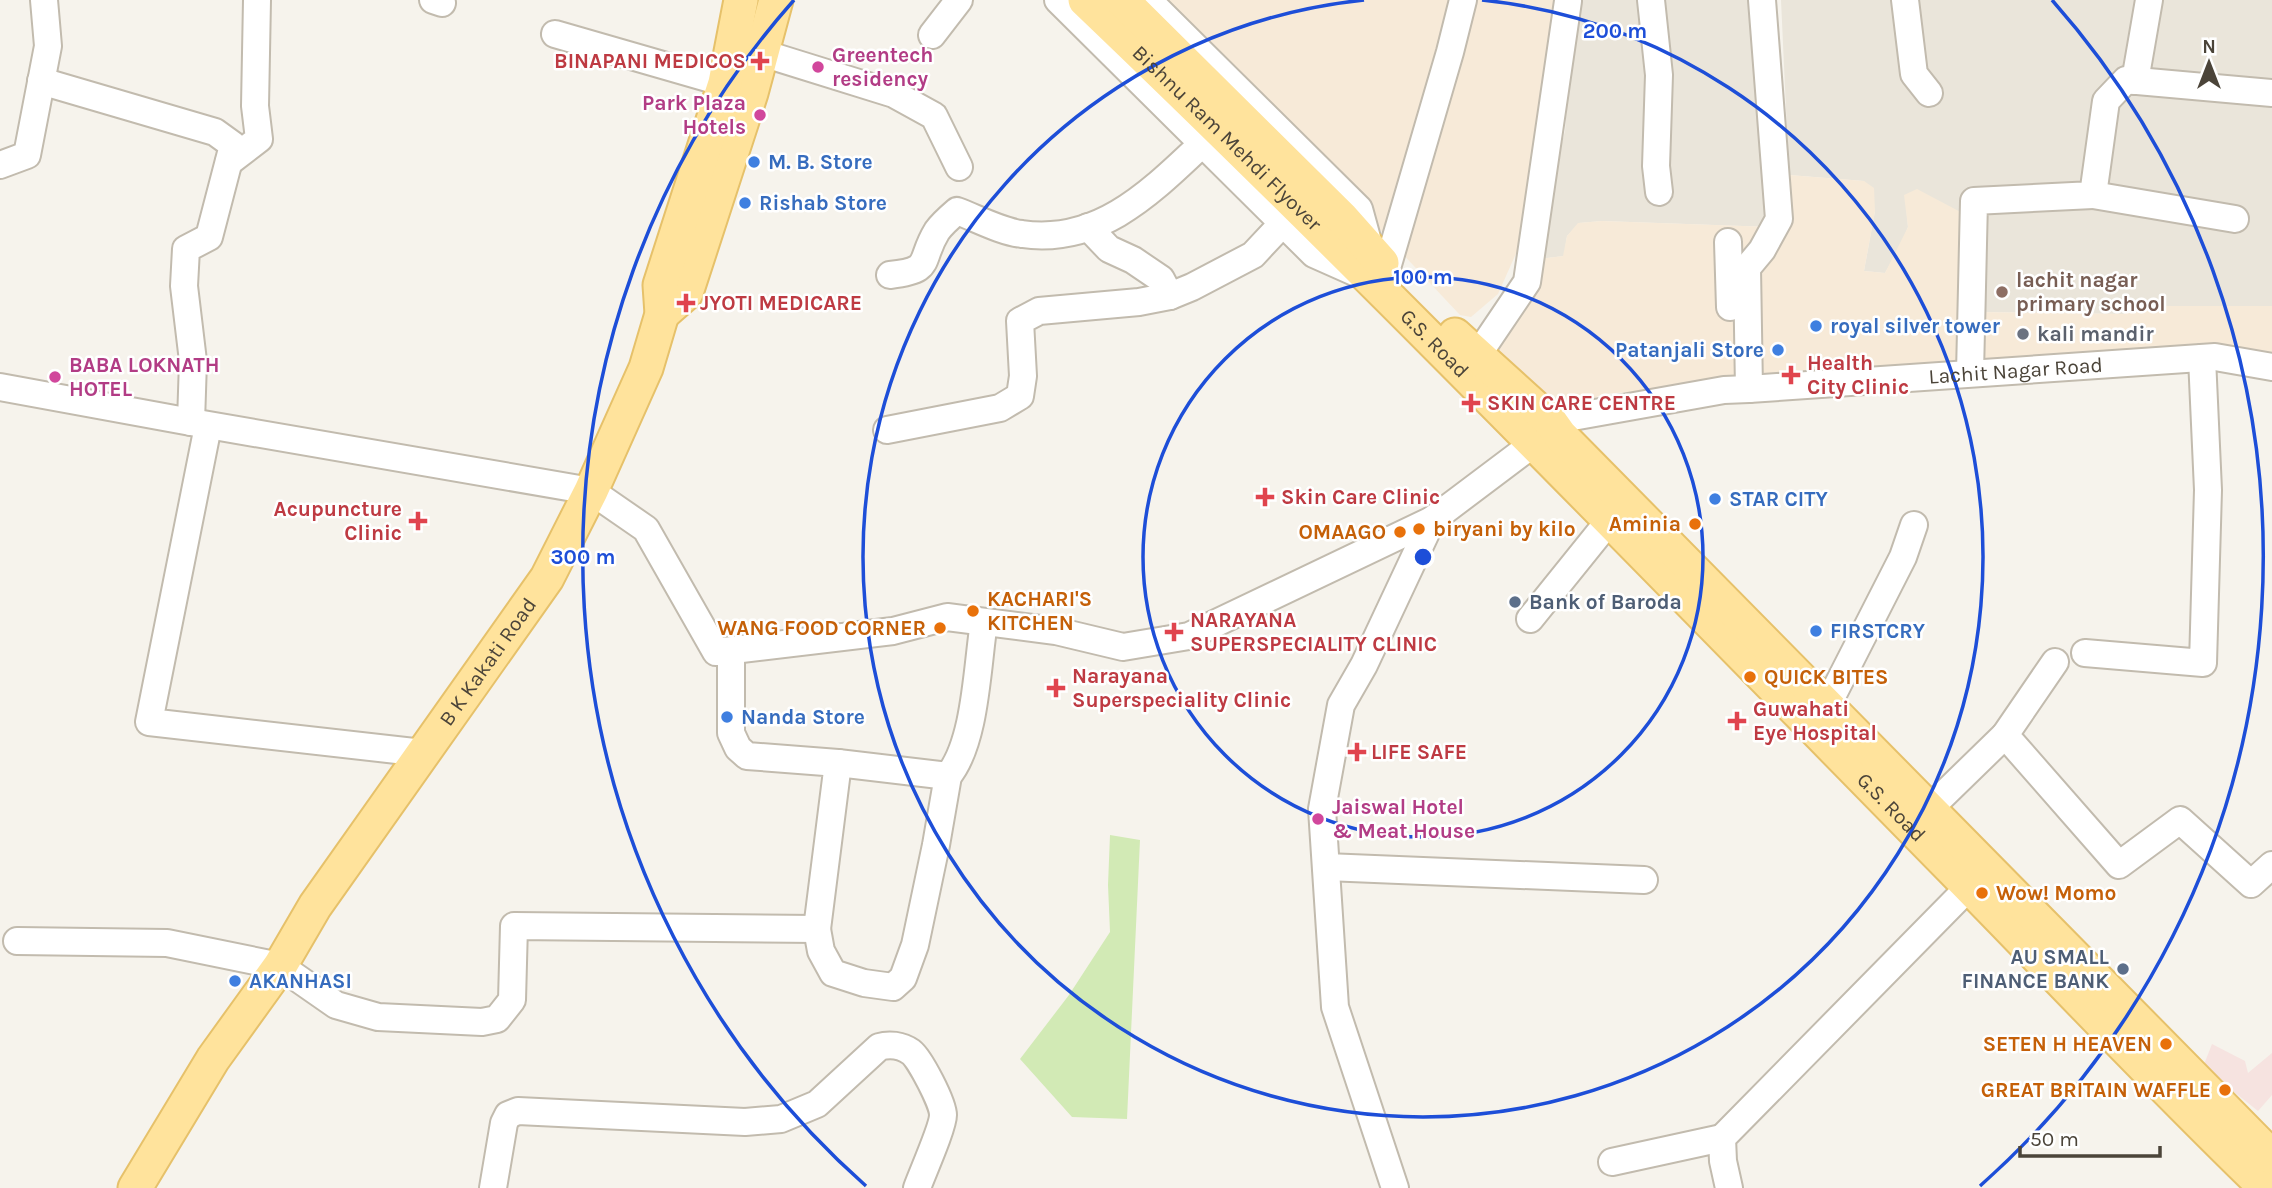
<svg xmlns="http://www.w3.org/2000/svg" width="2272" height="1188" font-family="Karla,sans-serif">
	<rect width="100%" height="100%" fill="#f6f3ec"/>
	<g fill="#eae5da">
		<polygon points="1575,0 1766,0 1771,227 1602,221 1579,223 1567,236 1564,256 1539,259 1534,252 1565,131"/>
		<polygon points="1781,0 2141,0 2137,62 2113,83 2093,186 1988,191 1970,217 1905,195 1908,227 1900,247 1885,273 1864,271 1875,211 1864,181 1789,175"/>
		<polygon points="2152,0 2272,0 2272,306 2128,306 2124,314 1984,312 1984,207 2108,197 2117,111 2121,103 2142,89"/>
	</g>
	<g fill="#f7ead8">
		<polygon points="1164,0 1562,0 1518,249 1498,294 1471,317 1460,315"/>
		<polygon points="1789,175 1864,181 1874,188 1875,211 1864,271 1885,273 1908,227 1904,195 1917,189 1970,217 1974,312 2124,314 2128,306 2272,306 2272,362 2030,363 1602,394 1571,411 1557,416 1491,351 1539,259 1563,256 1567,236 1578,223 1602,221 1771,227"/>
	</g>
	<polygon fill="#f6e3e0" points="2212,1044 2245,1061 2248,1073 2272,1053 2272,1095 2258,1111 2203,1067"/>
	<polygon fill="#d2eab5" points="1110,835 1140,840 1127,1119 1072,1117 1020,1059 1069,995 1110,932 1108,885"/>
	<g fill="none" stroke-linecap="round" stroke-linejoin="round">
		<g stroke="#c2bbae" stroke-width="30">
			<g id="minor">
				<polyline points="433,0 442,3"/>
				<polyline points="1058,0 1314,254 1359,274"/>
				<polyline points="1148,0 1359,209 1370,249"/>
				<polyline points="1651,0 1659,75 1656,166 1659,192"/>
				<polyline points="1905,0 1914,74 1929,93"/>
				<polyline points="555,34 725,83"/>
				<polyline points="932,35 959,0"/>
				<polyline points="762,53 894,94 934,116 959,167"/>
				<polyline points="41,81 215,132 233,145 209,237 186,249 184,286 193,361 191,422"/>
				<polyline points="2135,81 2149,0"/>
				<polyline points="229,162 259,139 255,106 257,0"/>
				<polyline points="0,165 27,155 48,46 44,0"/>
				<polyline points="2093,195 2235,219"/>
				<polyline points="1088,227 1109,249 1133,260 1161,279 1170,296"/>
				<polyline points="1728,242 1730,307"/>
				<polyline points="1387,268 1450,52 1463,0"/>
				<path d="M890,275C934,270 918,262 937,231C942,224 950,217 957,211C976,218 1002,232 1022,234C1099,245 1151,192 1202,144"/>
				<polyline points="1477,356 1527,282 1568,1"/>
				<polyline points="1970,373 1974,201 2093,195 2106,101 2126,80 2272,93"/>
				<polyline points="0,387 191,422 591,491 646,529 716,652 893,631 947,617 1056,631 1123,647 1189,636 1432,520 1533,444"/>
				<polyline points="1749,389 1747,268 1762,250 1779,219 1762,0"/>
				<path id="s1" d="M1550,421L1724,390L1749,389L2215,357L2272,367"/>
				<polyline points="208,426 149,722 423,753"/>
				<polyline points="887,430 1000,408 1020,396 1023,376 1020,321 1039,311 1139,302 1170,296 1192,287 1253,255 1282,224"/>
				<polyline points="1530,619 1609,521"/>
				<polyline points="2085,653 2203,663 2208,490 2202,358"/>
				<polyline points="2055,662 2005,735 2119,865 2180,820 2251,884 2272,865"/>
				<polyline points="1827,706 1903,557 1914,525"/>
				<path d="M838,763L948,776C976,742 977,666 984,622"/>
				<polyline points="1929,809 2005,735"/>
				<polyline points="1326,867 1644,880"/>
				<polyline points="817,929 821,951 833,973 864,983 893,987 903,978 915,945 936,845 948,776"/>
				<polyline points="17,941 167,943 280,966 336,1005 378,1017 482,1022 497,1019 512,1000 514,926 817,929 838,763 747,756 738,748 731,733 731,652"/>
				<polyline points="1612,1162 1722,1138"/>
				<path d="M493,1188L504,1123L508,1115L518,1111L745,1122L781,1119L817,1104L879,1047C889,1044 901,1045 911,1052C920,1059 943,1103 943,1115C943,1127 922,1174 917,1188"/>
				<polyline points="1395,1188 1335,1007 1322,809 1341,705 1364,665 1432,520"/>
				<polyline points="1729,1188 1723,1161 1722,1138 1969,887"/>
			</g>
		</g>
		<g stroke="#e6c16a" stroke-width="37">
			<g id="major">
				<path id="s2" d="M1085,0C1381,283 1666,578 1953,870C2057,976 2159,1085 2266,1188"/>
				<polyline points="1122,0 1342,218 1382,263"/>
				<polyline points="662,314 686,293 751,93 776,0"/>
				<polyline points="1455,335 1550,421 1560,435 2272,1157"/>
				<path id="s3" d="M135,1188L213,1059L280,966L315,906L547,578L591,491L646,368L662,314L660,285L725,83L741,0"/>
			</g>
		</g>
		<use href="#minor" stroke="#fff" stroke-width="26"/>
		<use href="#major" stroke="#ffe39c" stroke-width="33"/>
	</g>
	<g fill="none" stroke="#1d4ed8" stroke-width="3.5">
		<circle cx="1423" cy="557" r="280"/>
		<path d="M1482 0A560 560 0 1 1 1364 0"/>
		<path d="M866 1186A840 840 0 0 1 794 0M2052 0A840 840 0 0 1 1980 1186"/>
	</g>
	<g fill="#e0444e" stroke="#fff" stroke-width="2.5">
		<path d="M756.5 50.5h7v7h7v7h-7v7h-7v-7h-7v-7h7z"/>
		<path d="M682.5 292.5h7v7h7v7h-7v7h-7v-7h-7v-7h7z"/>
		<path d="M1787.5 364.5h7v7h7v7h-7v7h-7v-7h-7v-7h7z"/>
		<path d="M1467.5 392.5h7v7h7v7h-7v7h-7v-7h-7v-7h7z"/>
		<path d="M1261.5 486.5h7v7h7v7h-7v7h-7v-7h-7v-7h7z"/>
		<path d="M414.5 510.5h7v7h7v7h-7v7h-7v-7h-7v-7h7z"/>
		<path d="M1170.5 621.5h7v7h7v7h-7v7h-7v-7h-7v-7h7z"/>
		<path d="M1052.5 677.5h7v7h7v7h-7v7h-7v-7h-7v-7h7z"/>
		<path d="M1733.5 710.5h7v7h7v7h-7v7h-7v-7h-7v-7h7z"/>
		<path d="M1353.5 741.5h7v7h7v7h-7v7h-7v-7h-7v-7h7z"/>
	</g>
	<g fill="#d1479c" stroke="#fff" stroke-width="2.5">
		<circle cx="818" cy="67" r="7"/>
		<circle cx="760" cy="115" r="7"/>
		<circle cx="55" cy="377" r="7"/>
		<circle cx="1318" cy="819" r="7"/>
	</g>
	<g fill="#3f7fe0" stroke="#fff" stroke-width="2.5">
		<circle cx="754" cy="162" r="7"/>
		<circle cx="745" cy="203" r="7"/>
		<circle cx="1816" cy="326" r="7"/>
		<circle cx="1778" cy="350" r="7"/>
		<circle cx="1715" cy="499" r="7"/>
		<circle cx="1816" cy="631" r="7"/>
		<circle cx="727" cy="717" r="7"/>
		<circle cx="235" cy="981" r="7"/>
	</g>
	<circle fill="#8d6e63" stroke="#fff" stroke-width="2.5" cx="2002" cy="292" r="7"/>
	<circle fill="#6b7280" stroke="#fff" stroke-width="2.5" cx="2023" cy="334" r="7"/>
	<g fill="#e8710a" stroke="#fff" stroke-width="2.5">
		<circle cx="1695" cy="524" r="7"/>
		<circle cx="1419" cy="529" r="7"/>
		<circle cx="1400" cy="532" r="7"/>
		<circle cx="973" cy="611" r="7"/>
		<circle cx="940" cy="628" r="7"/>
		<circle cx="1750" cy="677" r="7"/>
		<circle cx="1982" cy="893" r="7"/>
		<circle cx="2166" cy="1044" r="7"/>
		<circle cx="2225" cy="1090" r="7"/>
	</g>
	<g fill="#5c6f8a" stroke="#fff" stroke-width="2.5">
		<circle cx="1515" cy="602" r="7"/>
		<circle cx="2123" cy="969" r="7"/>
	</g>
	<g text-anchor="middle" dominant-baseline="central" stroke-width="5" stroke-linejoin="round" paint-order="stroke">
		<g font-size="21" font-weight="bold" fill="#b23c85" stroke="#fff" text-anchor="start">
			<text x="832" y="55">Greentech<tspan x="832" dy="24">residency</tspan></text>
			<text x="746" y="103" text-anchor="end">Park Plaza<tspan x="746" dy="24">Hotels</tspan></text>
			<text x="69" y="365">BABA LOKNATH<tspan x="69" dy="24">HOTEL</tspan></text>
			<text x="1332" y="807">Jaiswal Hotel<tspan x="1332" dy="24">&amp; Meat House</tspan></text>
		</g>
		<g font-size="21" font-weight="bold" fill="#be3a42" stroke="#fff" text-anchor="start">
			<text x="746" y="61" text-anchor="end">BINAPANI MEDICOS</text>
			<text x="700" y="303">JYOTI MEDICARE</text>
			<text x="1807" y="363">Health<tspan x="1807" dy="24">City Clinic</tspan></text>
			<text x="1487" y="403">SKIN CARE CENTRE</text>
			<text x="1281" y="497">Skin Care Clinic</text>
			<text x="402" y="509" text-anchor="end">Acupuncture<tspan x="402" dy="24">Clinic</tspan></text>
			<text x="1190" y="620">NARAYANA<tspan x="1190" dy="24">SUPERSPECIALITY CLINIC</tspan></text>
			<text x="1072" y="676">Narayana<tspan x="1072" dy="24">Superspeciality Clinic</tspan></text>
			<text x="1753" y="709">Guwahati<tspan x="1753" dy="24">Eye Hospital</tspan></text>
			<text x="1371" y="752">LIFE SAFE</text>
		</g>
		<g font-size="21" fill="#4b4439" stroke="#fff">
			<text stroke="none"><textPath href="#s2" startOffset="198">Bishnu Ram Mehdi Flyover</textPath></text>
			<text stroke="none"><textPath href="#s2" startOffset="490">G.S. Road</textPath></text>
			<text stroke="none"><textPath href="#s1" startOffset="469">Lachit Nagar Road</textPath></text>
			<text stroke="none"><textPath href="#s3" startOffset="634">B K Kakati Road</textPath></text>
			<text stroke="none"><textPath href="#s2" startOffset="1141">G.S. Road</textPath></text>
		</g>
		<g font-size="21" font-weight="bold" fill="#366cbe" stroke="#fff" text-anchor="start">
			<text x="768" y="162">M. B. Store</text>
			<text x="759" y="203">Rishab Store</text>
			<text x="1830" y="326">royal silver tower</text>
			<text x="1764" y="350" text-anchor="end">Patanjali Store</text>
			<text x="1729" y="499">STAR CITY</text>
			<text x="1830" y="631">FIRSTCRY</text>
			<text x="741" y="717">Nanda Store</text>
			<text x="249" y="981">AKANHASI</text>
		</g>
		<g font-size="21" font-weight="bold" fill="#785e54" stroke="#fff" text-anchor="start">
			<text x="2016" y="280">lachit nagar<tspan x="2016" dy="24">primary school</tspan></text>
		</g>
		<g font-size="21" font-weight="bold" fill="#5b616d" stroke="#fff" text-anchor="start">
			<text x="2037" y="334">kali mandir</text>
		</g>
		<g font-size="21" font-weight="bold" fill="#c56008" stroke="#fff" text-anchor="end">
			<text x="1681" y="524">Aminia</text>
			<text x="1433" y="529" text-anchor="start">biryani by kilo</text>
			<text x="1386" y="532">OMAAGO</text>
			<text x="987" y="599" text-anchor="start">KACHARI'S<tspan x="987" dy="24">KITCHEN</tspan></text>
			<text x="926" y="628">WANG FOOD CORNER</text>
			<text x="1764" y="677" text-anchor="start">QUICK BITES</text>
			<text x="1996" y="893" text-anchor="start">Wow! Momo</text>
			<text x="2152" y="1044">SETEN H HEAVEN</text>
			<text x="2211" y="1090">GREAT BRITAIN WAFFLE</text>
		</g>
		<g font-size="21" font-weight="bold" fill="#4e5e75" stroke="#fff" text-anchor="start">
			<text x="1529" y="602">Bank of Baroda</text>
			<text x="2109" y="957" text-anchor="end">AU SMALL<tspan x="2109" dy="24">FINANCE BANK</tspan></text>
		</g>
	</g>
	<circle cx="1423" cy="557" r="10" fill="#1d4ed8" stroke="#fff" stroke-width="3.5"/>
	<g font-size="21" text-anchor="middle" font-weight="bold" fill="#1d4ed8" stroke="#fff" stroke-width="5" stroke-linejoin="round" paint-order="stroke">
		<text x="1615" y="38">200 m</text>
		<text x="1423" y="284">100 m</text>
		<text x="583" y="564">300 m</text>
	</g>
	<g transform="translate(2209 63)" stroke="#ffffff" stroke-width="5" paint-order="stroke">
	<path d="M0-5L12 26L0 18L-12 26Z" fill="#4b4439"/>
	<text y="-10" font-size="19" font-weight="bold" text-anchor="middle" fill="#4b4439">N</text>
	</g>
	<path d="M2020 1146v10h140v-10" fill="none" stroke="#4b4439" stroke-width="3.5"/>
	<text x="2030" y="1146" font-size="21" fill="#4b4439" stroke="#ffffff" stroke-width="5" paint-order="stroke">50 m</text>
</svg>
